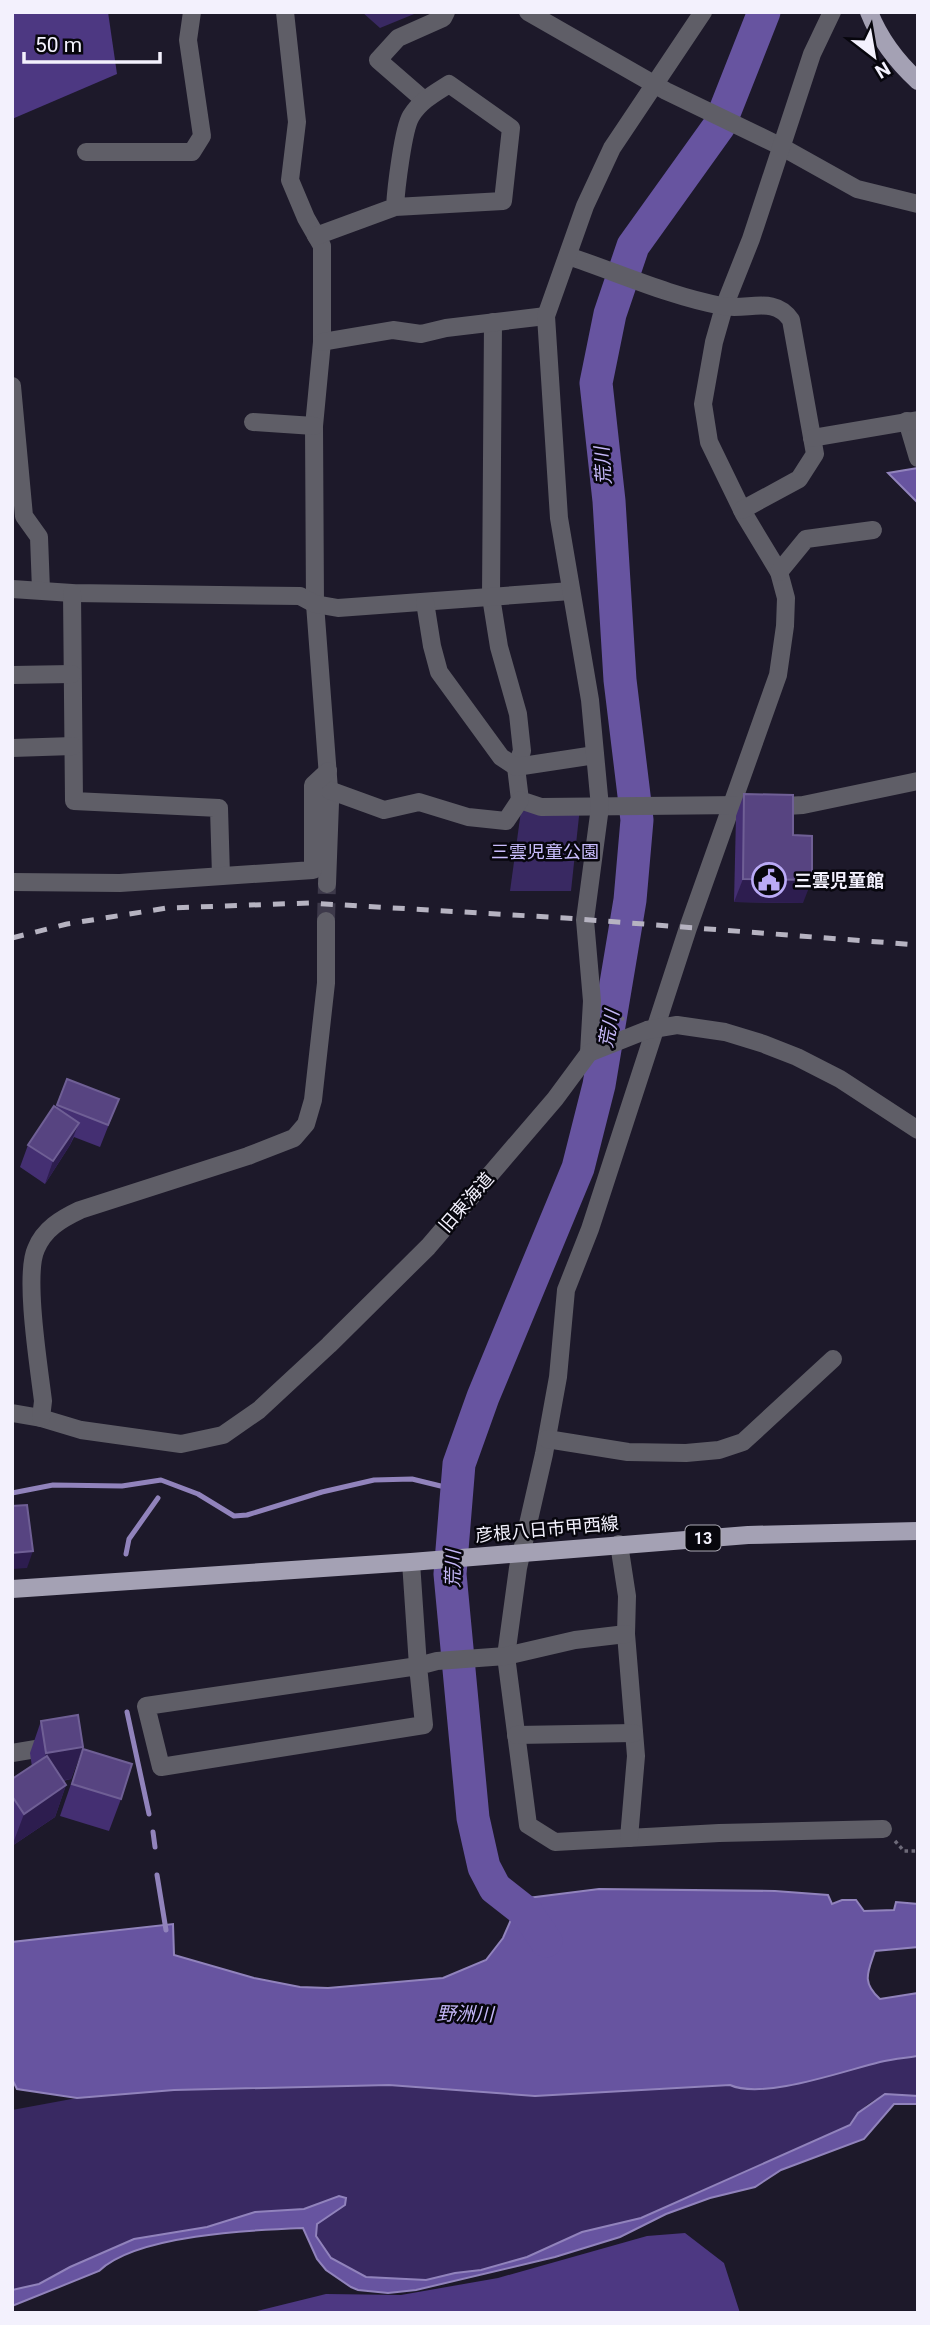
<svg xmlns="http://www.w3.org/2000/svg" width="930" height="2325" font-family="Roboto,'Noto Sans JP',sans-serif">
	<rect width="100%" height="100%" fill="#1d192a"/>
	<g fill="#392962">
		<polygon points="362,12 419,12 380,28"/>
		<polygon points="580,807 571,891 510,891 521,811"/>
		<path d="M918,2056V2096C884,2093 870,2095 850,2125L641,2218L582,2232L527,2257L481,2270L455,2273L426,2280L366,2277L331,2258L316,2236L317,2224L345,2205L339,2196L304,2209L255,2212L207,2227L134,2239L70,2267L39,2284L12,2290V2110L77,2098L174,2090L389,2085L535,2096L730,2085C763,2100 843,2070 880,2062C892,2059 905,2058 918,2056Z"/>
	</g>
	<g fill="#4d3882">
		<polygon points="12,12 108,12 117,74 12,119"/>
		<polygon points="685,2233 724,2263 740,2313 249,2313 326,2294 401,2295 498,2278 647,2236"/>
	</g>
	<g fill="#6754a0" stroke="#9183bc" stroke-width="2">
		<polygon points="918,468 918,503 888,473"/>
		<path d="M599,1889L775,1891L828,1895L832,1904L842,1900H856L864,1911L894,1910L896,1902L918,1904V1947L875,1951C868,1972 861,1982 880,1999L918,1993V2056C905,2058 892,2059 880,2062C843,2071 763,2100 730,2085L535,2096L389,2085L174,2090L77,2098L17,2089L12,2079V1942L173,1924L174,1955L254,1978L300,1987L328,1988L443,1978L486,1960L503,1938L520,1899Z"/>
		<path d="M885,2094L918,2096V2104H894L864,2139L781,2170L755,2187L710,2198L666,2214L620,2237L555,2257L416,2290L388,2293L358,2290L351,2287L326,2270L317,2259L303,2228C251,2230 136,2235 99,2271L12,2306V2290L39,2284L70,2267L134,2239L207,2227L255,2212L304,2209L339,2196L346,2198L345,2205L317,2224L316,2236L331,2258L366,2277L426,2280L455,2273L481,2270L527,2257L582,2232L641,2218L850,2125L858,2113Z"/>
	</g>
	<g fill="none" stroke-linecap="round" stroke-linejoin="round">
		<g stroke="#9183bc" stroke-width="5">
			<polyline points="12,1493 53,1485 122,1486 161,1480 198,1494 234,1516 247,1515 322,1492 374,1480 412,1479 457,1490"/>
			<polyline points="126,1554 129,1539 158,1498"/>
			<polyline points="127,1712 149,1814"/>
			<polyline points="153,1832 155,1847"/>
			<polyline points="157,1875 166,1930"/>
		</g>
		<polyline stroke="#6754a0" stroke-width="33" points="546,1941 528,1914 495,1888 484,1867 473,1818 450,1574 459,1464 483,1397 578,1168 599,1085 630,900 637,820 620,680 609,501 596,383 610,314 633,246 719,126 764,12"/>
		<polyline stroke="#3d394a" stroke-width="18" stroke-dasharray="18 9" stroke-linecap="butt" points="326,921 327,884"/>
		<g stroke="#6d6a79" stroke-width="3.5" stroke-dasharray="3.5 3.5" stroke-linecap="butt">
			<polyline points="607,1021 627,1018"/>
			<polyline points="895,1841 904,1851 918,1851"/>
		</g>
		<g stroke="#5f5e67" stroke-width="18">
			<polyline points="285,12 297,122 290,180 306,218 322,246 322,342 314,426 315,604 330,803 327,884"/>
			<polyline points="528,12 666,91 780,146 857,189 918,204"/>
			<polyline points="832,12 812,54 751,239 724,307 714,342 703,404 709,442 744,514 779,572 786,598 785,626 778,675 688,928 590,1229 566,1290 558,1377 544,1454 518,1568 506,1656 528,1825 555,1842 719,1833 883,1829"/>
			<polyline points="424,100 378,60 398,38 443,18 446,12"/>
			<polyline points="86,152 192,152 202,136 188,40 192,12"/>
			<path d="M316,236L395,207L503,201L511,128L449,84C435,93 420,101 411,116C403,129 396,189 395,207"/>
			<path d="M568,256C619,273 669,296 722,306C748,311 774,295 791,320L815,454L799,479L742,510"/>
			<polyline points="493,322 491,597 499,647 518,714 522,751 516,767 520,800 541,807 742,805"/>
			<polyline points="322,342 393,330 421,334 446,328 546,316"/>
			<polyline points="12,386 24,516 39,537 41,590"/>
			<polyline points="907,421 918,458"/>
			<polyline points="253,422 314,426"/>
			<polyline points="812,438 918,420"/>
			<polyline points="779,572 806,539 873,530"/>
			<polyline points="12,589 72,593 300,596 315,604 338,608 571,591"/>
			<polyline points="72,593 74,801 219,808 221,876"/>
			<polyline points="425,602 432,646 439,672 501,757 516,767 595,755"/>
			<polyline points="12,675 72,674"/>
			<polyline points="12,748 73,746"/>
			<polyline points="329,790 384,810 419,802 468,817 506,821 520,800"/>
			<polyline points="770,807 803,805 918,781"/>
			<polyline points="12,882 120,883 313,870 313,785 328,771"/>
			<polyline points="589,1053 592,1001 585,920 600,807 590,700 559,518 546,316 585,206 612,148 703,12"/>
			<polyline points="12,1413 41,1418 81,1430 181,1444 223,1435 259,1410 329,1345 428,1247 555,1099 589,1053 647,1030 677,1025 725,1032 764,1044 797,1057 840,1079 918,1130"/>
			<path d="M41,1418L43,1401C39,1368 24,1275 36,1249C44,1229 61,1219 80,1210L248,1156L294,1138L306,1124L313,1100L326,983V921"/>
			<polyline points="547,1439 628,1452 686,1453 719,1450 743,1442 833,1359"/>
			<polyline points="619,1544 627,1596 626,1634 636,1756 629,1838"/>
			<polyline points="411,1562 418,1666 146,1706 161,1767 424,1725 418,1666 437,1661 506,1656 575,1640 626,1634"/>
			<polyline points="516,1735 634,1733"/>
			<polyline points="12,1753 54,1746"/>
		</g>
		<g stroke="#a4a1b4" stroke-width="18">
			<path d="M869,12C880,40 896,61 918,81"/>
			<polyline points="12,1589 411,1562 748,1535 918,1531"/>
		</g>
		<polyline stroke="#b6b3c1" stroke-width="5" stroke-dasharray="12 12" stroke-linecap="butt" points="12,938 67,924 167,908 309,903 565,918 918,945"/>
	</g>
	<g fill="#442f72">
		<polygon points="744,794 793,835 803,903 734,902 736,816"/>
		<polygon points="67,1079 119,1099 100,1147 74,1137 70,1145 45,1184 20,1167 28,1145 56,1108"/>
		<polygon points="41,1721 83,1747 71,1779 63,1781 66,1785 55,1817 12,1846 12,1779 32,1767 30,1753"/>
		<polygon points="83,1749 121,1799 109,1831 60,1816"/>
	</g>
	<g fill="#2d1d4f">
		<polygon points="743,879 812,880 803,903 734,902"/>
		<polygon points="79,1123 70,1145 45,1184 53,1161"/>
		<polygon points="33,1551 27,1568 12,1569 12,1553"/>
		<polygon points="83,1747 71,1779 34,1785 46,1753"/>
		<polygon points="66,1785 55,1817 12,1846 24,1814"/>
	</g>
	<g fill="#574481" stroke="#6f5f95" stroke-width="2">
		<polygon points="744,794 793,795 793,835 812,836 812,880 743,879"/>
		<polygon points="67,1079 119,1099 108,1125 57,1105"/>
		<polygon points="54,1106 79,1123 53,1161 28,1145"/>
		<polygon points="27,1505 33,1551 12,1553 12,1506"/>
		<polygon points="78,1715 83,1747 46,1753 41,1721"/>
		<polygon points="83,1749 132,1764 121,1799 72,1784"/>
		<polygon points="47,1756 66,1785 24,1814 12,1796 12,1779"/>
	</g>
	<defs>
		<g id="civic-ring" transform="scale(1.75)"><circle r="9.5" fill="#07060d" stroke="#baaaf6" stroke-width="1.5"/><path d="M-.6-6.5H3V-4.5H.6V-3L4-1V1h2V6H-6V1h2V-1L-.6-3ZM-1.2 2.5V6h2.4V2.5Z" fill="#baaaf6"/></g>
	</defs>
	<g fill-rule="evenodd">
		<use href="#civic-ring" x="769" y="880"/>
	</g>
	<g text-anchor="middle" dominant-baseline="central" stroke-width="5" stroke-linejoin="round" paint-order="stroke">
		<rect fill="#07060d" stroke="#acaab5" stroke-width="2" x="685.5" y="1525.5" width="35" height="25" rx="5"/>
		<g font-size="16" font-weight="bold" fill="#f3f1fd">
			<text x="703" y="1538">13</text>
		</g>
		<g font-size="18" fill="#c9bdfd" stroke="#07060d">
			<text x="545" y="851">三雲児童公園</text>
		</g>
		<g font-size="18" font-weight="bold" fill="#f3f1fd" stroke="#07060d" text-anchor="start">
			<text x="794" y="880">三雲児童館</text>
		</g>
		<g font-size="18" fill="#f3f1fd" stroke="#07060d">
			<text transform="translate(466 1202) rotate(-49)">旧東海道</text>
			<text transform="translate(547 1529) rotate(-5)">彦根八日市甲西線</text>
		</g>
		<g font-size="19" font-style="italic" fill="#c4b7f7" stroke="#07060d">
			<text transform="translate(603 466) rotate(-94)">荒川</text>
			<text transform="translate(609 1029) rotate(-80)">荒川</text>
			<text transform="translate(453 1569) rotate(-89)">荒川</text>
			<text transform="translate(465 2014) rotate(1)">野洲川</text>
		</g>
	</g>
	<rect width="930" height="2325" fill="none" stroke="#f3f1fd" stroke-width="28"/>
	<g transform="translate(874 56) rotate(149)" stroke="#07060d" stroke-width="5" paint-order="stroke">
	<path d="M0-5L12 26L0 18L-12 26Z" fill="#f3f1fd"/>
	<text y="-10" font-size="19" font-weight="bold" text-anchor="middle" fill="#f3f1fd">N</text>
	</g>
	<path d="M24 52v10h136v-10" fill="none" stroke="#f3f1fd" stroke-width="3.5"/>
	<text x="35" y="52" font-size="21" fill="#f3f1fd" stroke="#07060d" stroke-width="5" paint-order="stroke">50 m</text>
</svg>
